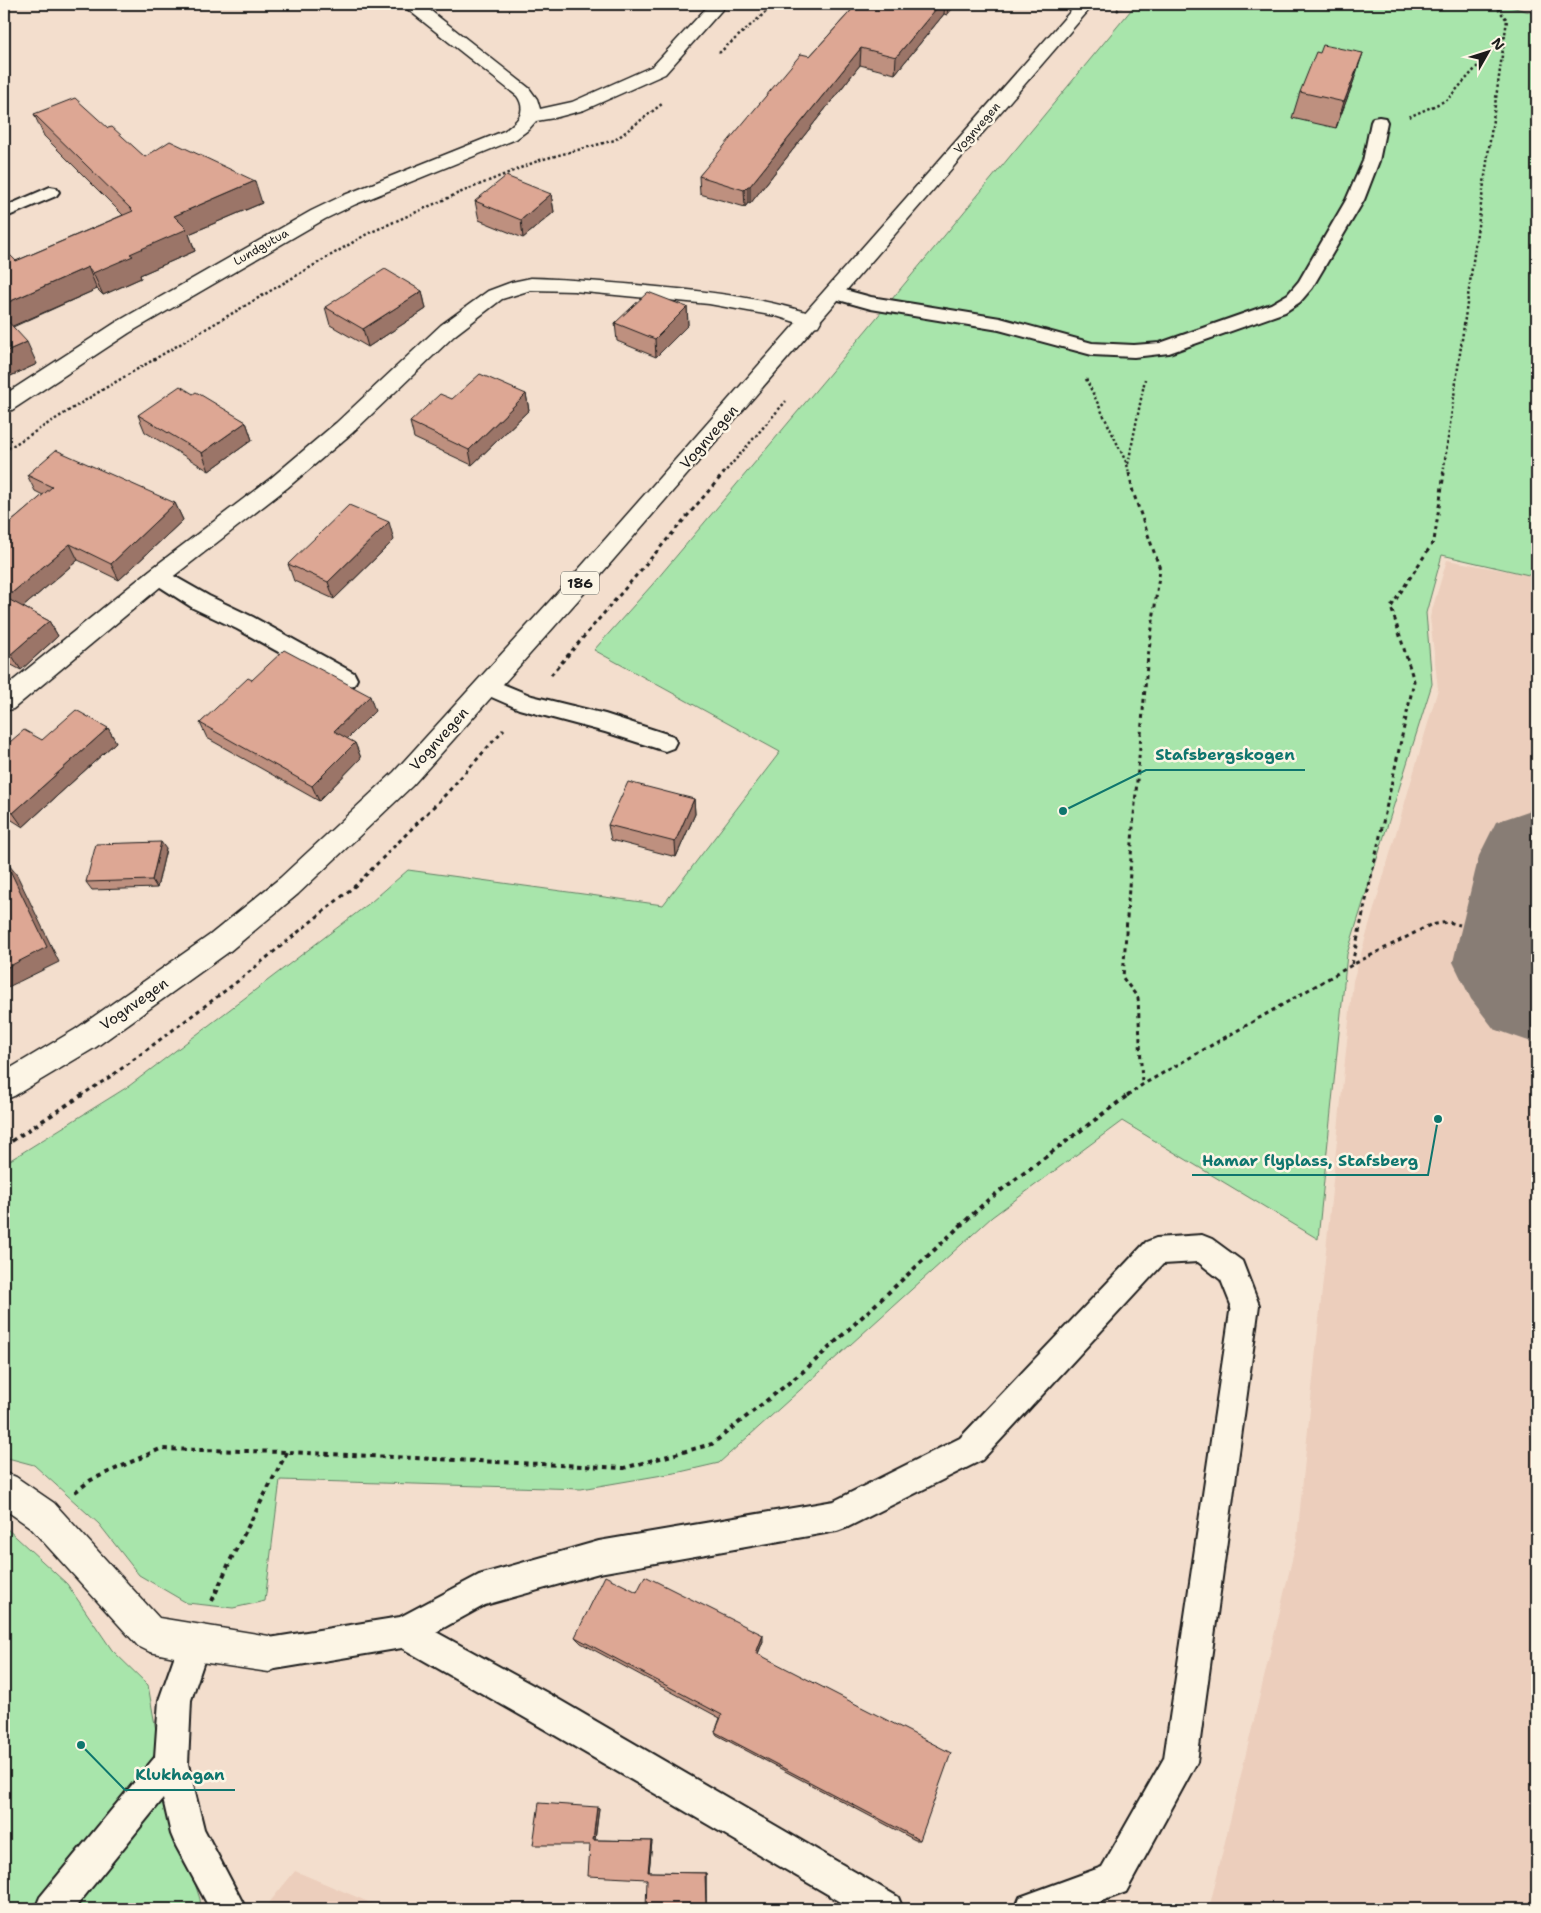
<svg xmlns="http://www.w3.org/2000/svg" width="1541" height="1913" font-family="'Shantell Sans',sans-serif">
	<rect width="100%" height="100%" fill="#f3decd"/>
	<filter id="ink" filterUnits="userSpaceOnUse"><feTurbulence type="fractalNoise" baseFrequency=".02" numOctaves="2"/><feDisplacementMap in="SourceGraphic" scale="10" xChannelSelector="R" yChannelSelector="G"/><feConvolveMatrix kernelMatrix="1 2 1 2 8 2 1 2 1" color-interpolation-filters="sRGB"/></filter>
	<g filter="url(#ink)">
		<g fill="#eccebc">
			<polygon points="1537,291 1537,1909 1209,1909 1297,1539 1353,981 1438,689 1430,617 1447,560 1535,576"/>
			<polygon points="295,1871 385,1909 264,1909"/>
		</g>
		<g fill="#a8e5ab" stroke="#628064">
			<polygon points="1136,4 1500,4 1537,14 1537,216 1533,216 1533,576 1442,555 1426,613 1432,684 1347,954 1318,1239 1122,1121 992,1217 719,1463 680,1472 581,1489 280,1480 265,1601 233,1608 187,1603 139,1575 99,1524 34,1465 4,1457 4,1164 129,1086 371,902 408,870 663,905 780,752 594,650 652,585 868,328"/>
			<polygon points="4,1526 67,1584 112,1650 148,1685 169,1805 200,1899 201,1909 4,1909"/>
		</g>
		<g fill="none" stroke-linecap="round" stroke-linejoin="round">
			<polygon fill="#887d74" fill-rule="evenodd" points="1537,808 1537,1044 1494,1029 1471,999 1453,962 1479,856 1496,822"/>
			<g stroke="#1c1c1c" stroke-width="4">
				<g id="service">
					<polygon points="1379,117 1385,118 1387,122 1379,161 1364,200 1312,288 1300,302 1285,312 1169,353 1134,357 1092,355 999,330 871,309 828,297 825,293 828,289 834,287 871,297 1000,318 1092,343 1134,345 1160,343 1271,304 1288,294 1299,281 1346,200 1363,161 1371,122 1373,118"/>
					<polygon points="50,187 56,188 59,192 56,196 4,218 4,207"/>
					<polygon points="158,568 165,571 209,596 253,617 354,673 357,679 354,685 346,687 338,685 237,629 193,608 151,581 147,576 151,571"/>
					<polygon points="488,678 532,696 605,714 673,736 676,742 673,748 665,751 605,732 519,709 480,692 477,686 480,680"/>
					<polygon points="1202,1235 1212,1239 1242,1261 1259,1305 1197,1762 1126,1892 1080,1909 1015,1909 1020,1897 1102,1867 1164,1758 1231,1305 1221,1280 1198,1262 1163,1264 982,1460 848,1527 837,1531 599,1573 485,1605 436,1632 551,1695 898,1897 903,1909 853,1909 527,1719 402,1648 269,1670 258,1665 253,1654 258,1643 269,1638 400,1617 479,1575 599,1541 834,1501 960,1438 1146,1242 1156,1238"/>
					<polygon points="194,1627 205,1632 210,1643 191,1700 188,1764 204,1829 246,1909 210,1909 176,1846 171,1834 163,1799 74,1909 35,1909 40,1897 155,1757 159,1700 183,1632"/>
				</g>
			</g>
			<g stroke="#1c1c1c" stroke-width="3">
				<g id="minor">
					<path d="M404,4H422L529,88L537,99L540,109L572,102L653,66L710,4H727L665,74L584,110L554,118L536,121L528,130L516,139L356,204L325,219L129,333L12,410L4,412V395L115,323L311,211L342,196L504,131C517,122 528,112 517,96L406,8Z"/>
					<path d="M531,278C573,279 615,283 657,287C712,292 766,298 818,316L821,321L818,326L811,327L776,316L709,304L574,291L531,290L502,299L455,335L352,433L287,488L166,582L13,709L4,711V688L150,570L271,478L336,423L441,325L488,291L512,282Z"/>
					<polygon points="4,1472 16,1477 54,1503 159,1618 269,1636 281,1642 287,1654 281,1666 269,1672 194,1661 150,1652 138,1646 30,1527 4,1509"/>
				</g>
			</g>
			<g stroke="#1c1c1c" stroke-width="3">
				<polygon id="primary" points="1077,4 1094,4 595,581 412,786 298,894 230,951 96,1047 14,1096 4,1100 4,1072 76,1029 210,935 280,878 394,772 579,569"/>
			</g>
			<g stroke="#1c1c1c" stroke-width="2.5" stroke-dasharray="2.5 2.5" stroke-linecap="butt">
				<polyline points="1117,11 1123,4"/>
				<polyline points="719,53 775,4"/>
				<polyline points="1409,117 1447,100 1504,37"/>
				<polyline points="1086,379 1127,464 1129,474"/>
				<polyline points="4,451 102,390 367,234 459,193 540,160 615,140 662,104"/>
				<polyline points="1128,464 1145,379"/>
				<polyline points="723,474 786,401"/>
				<polyline points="1443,474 1507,20 1494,4"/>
			</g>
			<g stroke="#1c1c1c" stroke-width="3" stroke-dasharray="4 4" stroke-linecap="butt">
				<polyline points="1129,473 1133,492 1160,569 1147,665 1133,827 1123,978 1138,998 1142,1085"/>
				<polyline points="551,675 724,473"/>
				<polyline points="1352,964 1414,681 1391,607 1434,541 1444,473"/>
				<polyline points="80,1096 113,1075 238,981 356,885 447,793 504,729"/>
				<polyline points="1127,1096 1142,1085 1352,965 1430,925 1448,922 1460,925"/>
			</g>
			<g stroke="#1c1c1c" stroke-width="4" stroke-dasharray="4.5 4.5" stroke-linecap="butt">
				<polyline points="4,1146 82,1095"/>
				<polyline points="75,1492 91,1480 160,1449 287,1452 624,1468 712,1444 805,1370 988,1200 1128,1095"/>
				<polyline points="212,1601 230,1561 287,1452"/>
			</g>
			<use href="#service" fill="#fcf5e5" fill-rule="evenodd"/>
			<use href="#minor" fill="#fcf5e5" fill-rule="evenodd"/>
			<use href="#primary" fill="#fcf5e5" fill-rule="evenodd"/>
		</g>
		<g fill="#be907f" stroke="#1c1c1c">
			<polygon points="857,4 956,4 947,15 944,14 895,74 860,65 750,204 748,203 745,207 700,194 699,176 810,56"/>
			<polygon points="1354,80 1336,128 1292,118 1300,92"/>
			<polygon points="34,114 108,128 145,157 262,203 189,234 195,251 140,275 141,278 103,295 97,289 13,327 37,364 4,379 16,261 123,215 44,136"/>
			<polygon points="551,194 554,212 523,238 479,220 475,201"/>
			<polygon points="422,291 426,309 368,347 330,325 325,307"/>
			<polygon points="687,307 688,325 656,357 617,341 615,323"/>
			<polygon points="193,394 246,422 252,440 209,471 145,432 138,415"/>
			<polygon points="526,394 529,410 472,465 414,438 410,422 452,399"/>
			<polygon points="27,475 175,503 183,520 119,580 78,560 23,607 49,621 58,636 21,670 4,661 4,528 43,495 35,491"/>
			<polygon points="394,540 334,599 294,581 288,564"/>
			<polygon points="252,680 375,711 347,739 355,743 361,758 319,801 207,738 200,723"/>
			<polygon points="108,728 116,742 23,827 4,815 4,747"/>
			<polygon points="694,799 695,814 676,857 611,840 608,825"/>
			<polygon points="166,849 157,888 92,890 86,882"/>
			<polygon points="637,1592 763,1641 758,1654 920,1840 915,1840 717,1735 715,1732 720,1718 581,1643 575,1637"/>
			<polygon points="597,1807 599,1808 595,1840 652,1841 649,1872 706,1873 706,1905 761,1907 761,1909 653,1909 647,1879 590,1845"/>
		</g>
		<g fill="#9b7568" stroke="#1c1c1c">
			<polygon points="940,4 945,4 944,14 895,74 896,57"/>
			<polygon points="948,4 956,4 947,15"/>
			<polygon points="861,48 860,65 750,204 750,186"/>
			<polygon points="1363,53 1354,80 1336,128 1344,102"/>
			<polygon points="255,181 262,203 189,234 195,251 140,275 141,278 103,295 93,273 130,254 174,216"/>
			<polygon points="748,186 748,203 745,207 744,190"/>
			<polygon points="551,194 554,212 523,238 521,220"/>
			<polygon points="88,267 97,289 6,329 4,325 4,304"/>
			<polygon points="422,291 426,309 368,347 363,329"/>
			<polygon points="687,307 688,325 656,357 655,339"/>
			<polygon points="27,342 37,364 4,379 4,352"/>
			<polygon points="526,394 529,410 472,465 469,450"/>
			<polygon points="246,422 252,440 209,471 202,453"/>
			<polygon points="175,503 183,520 119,580 111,564"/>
			<polygon points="389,522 394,540 334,599 328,582"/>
			<polygon points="70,544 78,560 16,613 6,598"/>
			<polygon points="49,621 58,636 21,670 11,654"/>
			<polygon points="370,696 375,711 340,746 334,731"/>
			<polygon points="108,728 116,742 23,827 13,813"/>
			<polygon points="355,743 361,758 319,801 312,786"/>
			<polygon points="694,799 695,814 676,857 675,842"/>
			<polygon points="161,842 166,849 157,888 152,880"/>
			<polygon points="5,860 17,875 59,962 4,989"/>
			<polygon points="763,1635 763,1641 756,1658 756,1653"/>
			<polygon points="597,1807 599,1808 595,1840 593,1840"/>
			<polygon points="651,1841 652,1841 649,1872 648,1872"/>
			<polygon points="705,1873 706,1873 706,1906"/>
		</g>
		<g fill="#dda794" stroke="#1c1c1c">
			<polygon points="857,4 940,4 896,57 861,48 750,186 748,186 744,190 699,176 801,54 810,56"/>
			<polygon points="1323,45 1363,53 1344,102 1300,92 1316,52 1320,53"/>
			<polygon points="75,98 108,128 112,127 145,157 170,141 255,181 174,216 187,229 130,254 133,256 93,273 88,267 4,304 4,258 10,255 16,261 133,211 34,114"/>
			<polygon points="506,176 551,194 521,220 475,201"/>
			<polygon points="385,269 422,291 363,329 325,307"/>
			<polygon points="648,292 687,307 655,339 615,323"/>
			<polygon points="4,317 27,342 4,352"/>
			<polygon points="480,374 526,394 469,450 410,422 440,394 452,399"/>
			<polygon points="180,386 193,394 196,392 246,422 202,453 138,415"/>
			<polygon points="56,450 175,503 111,564 70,544 6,598 49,621 11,654 4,651 4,528 52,487 27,475"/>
			<polygon points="349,505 389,522 328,582 288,564"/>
			<polygon points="284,650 370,696 334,731 355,743 312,786 200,723 248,678 252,680"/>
			<polygon points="76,710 108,728 13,813 4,807 4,747 24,730 42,740"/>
			<polygon points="628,782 694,799 675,842 608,825"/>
			<polygon points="161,842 152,880 86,882 96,844"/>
			<polygon points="5,860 47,947 4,969 4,861"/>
			<polygon points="605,1576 637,1592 645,1576 763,1635 756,1653 951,1753 920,1840 715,1732 722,1715 575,1637"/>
			<polygon points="539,1803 597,1807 593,1840 651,1841 648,1872 705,1873 706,1906 761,1908 761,1909 646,1909 647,1879 588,1876 590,1845 533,1845"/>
		</g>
	</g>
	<g text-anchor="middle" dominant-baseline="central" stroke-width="5" stroke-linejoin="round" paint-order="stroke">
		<g font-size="12" fill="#1c1c1c" stroke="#fcf5e5">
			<text transform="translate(977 128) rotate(-49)">Vognvegen</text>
			<text transform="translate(261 247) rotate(-30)">Lundgutua</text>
		</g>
		<rect fill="#fcf5e5" stroke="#5f5d58" stroke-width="1" x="561" y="571.5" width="38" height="23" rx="4"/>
		<g font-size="14" font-weight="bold" fill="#1c1c1c">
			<text x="580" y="583">186</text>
		</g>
		<g font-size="15" fill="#1c1c1c" stroke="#fcf5e5">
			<text transform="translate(709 437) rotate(-49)">Vognvegen</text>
			<text transform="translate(439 739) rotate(-48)">Vognvegen</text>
			<text transform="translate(134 1004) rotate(-35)">Vognvegen</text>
		</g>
	</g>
	<path fill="none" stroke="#0f766e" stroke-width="2" d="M1063 811L1146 770H1305M1438 1119L1428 1175H1192M81 1745L125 1790H235"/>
	<g fill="#0f766e" stroke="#fcf5e5" stroke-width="2">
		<circle cx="1063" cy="811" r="5"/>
		<circle cx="1438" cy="1119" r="5"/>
		<circle cx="81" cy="1745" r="5"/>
	</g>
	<g font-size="16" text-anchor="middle" font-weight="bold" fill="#0f766e" stroke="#fcf5e5" stroke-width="5" stroke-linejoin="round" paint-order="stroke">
		<text x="1225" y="760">Stafsbergskogen</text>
		<text x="1310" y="1166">Hamar flyplass, Stafsberg</text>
		<text x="180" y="1780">Klukhagan</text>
	</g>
	<rect width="1541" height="1913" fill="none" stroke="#fcf5e5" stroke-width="20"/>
	<rect x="10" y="10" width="1521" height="1893" fill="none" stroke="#1c1c1c" stroke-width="2" filter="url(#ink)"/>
	<g transform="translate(1488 52) rotate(51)" stroke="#fcf5e5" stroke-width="4" paint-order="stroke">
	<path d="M0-4L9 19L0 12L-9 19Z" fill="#1c1c1c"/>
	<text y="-8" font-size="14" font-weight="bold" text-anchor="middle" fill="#1c1c1c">N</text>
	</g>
</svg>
